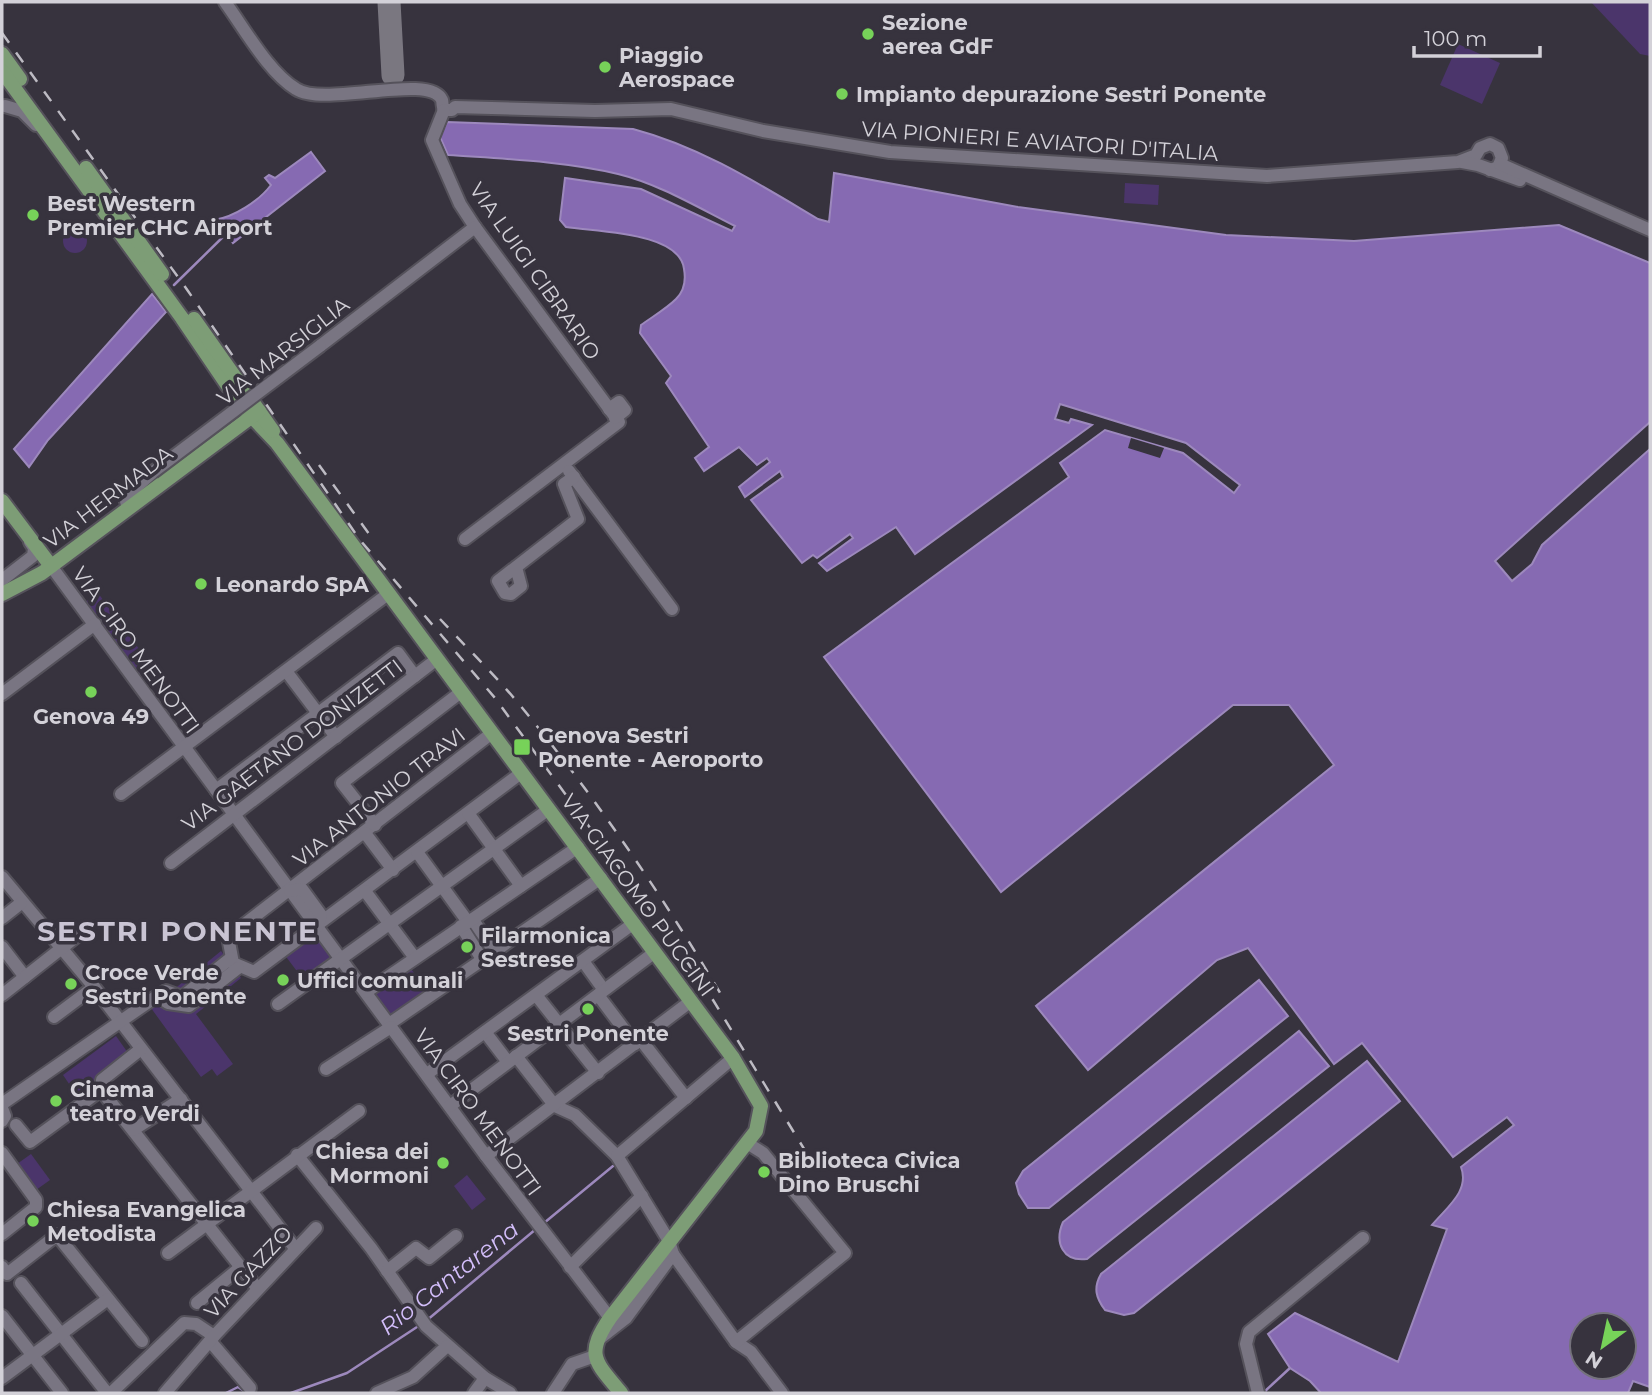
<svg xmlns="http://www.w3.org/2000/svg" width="1652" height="1395" font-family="Montserrat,sans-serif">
	<rect width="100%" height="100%" fill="#37333e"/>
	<g fill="#4b356b">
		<polygon points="1591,2 1650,2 1650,56 1640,54"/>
		<polygon points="1458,44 1500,63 1482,104 1440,85"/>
		<polygon points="1125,183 1159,185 1158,205 1124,203"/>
		<circle cx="75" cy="241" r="12"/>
		<polygon points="98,593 156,672 142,682 84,603"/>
		<polygon points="315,931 336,959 305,982 284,954"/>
		<polygon points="221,951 241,978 196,1014 233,1064 217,1076 212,1069 201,1077 151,1008"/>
		<polygon points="409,966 428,992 390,1019 371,993"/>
		<polygon points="116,1036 128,1053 80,1100 63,1075"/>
		<polygon points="31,1154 50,1180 36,1190 17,1164"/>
		<polygon points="467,1175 486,1199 472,1210 454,1186"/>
	</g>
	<g fill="#866ab2" stroke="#9d89bd" stroke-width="2" fill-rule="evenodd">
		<path d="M447,122L633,129C701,147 759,184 818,219L829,222L834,173L1018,207L1226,235L1354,241L1559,225L1650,263V422L1495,561L1512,581L1532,564L1542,545L1650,449V1387L1633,1381L1628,1393H1321L1310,1381L1290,1368L1268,1334L1295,1313L1398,1362L1447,1229L1432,1225C1447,1207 1470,1191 1461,1167L1514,1125L1507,1117L1453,1157L1362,1043L1334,1064L1248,948L1217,960L1088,1070L1036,1006L1334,765L1289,705H1233L1001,892L824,657L1069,477L1060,463L1105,430L1183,453L1234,493L1240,485L1186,443L1060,404L1055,419L1069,423L1071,419L1092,425L915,554L896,527L827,571L819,563L853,538L850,534L817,558L813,555L802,563L751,500L783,477L780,471L745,497L739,487L770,462L767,458L757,465L739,447L704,471L695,458L709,447L666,383L671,376L640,333L641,325C652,317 666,309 676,299C684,291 686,280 684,269C680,232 597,232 566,227L560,220L565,178L641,189L732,231L735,226C697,207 659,184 618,174C563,161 504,159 448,155L440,137ZM1582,1325H1624V1367H1582Z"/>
		<path d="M311,152L325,171L233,243L214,220C234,217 259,201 271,185L265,178L269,175L275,178Z"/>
		<polygon points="152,294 166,312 48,440 29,467 14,449"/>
		<polygon points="1259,980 1288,1016 1049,1208 1028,1208 1019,1194 1016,1183 1023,1171"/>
		<path d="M1299,1031L1329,1066L1087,1259C1063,1262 1054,1243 1063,1222Z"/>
		<path d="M1367,1061L1400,1101L1134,1313L1124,1315L1105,1310C1096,1298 1093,1288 1101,1274Z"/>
	</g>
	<polygon fill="#37333e" points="1131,438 1164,448 1160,458 1128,448"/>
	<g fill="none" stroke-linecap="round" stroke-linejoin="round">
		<g stroke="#9d89bd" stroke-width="2.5">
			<polyline points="174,285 228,232"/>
			<polyline points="544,1223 613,1166"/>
			<polyline points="426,1321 536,1229"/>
			<polyline points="226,1393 238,1387 247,1393"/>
			<polyline points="291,1393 347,1373 420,1325"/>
			<polyline points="1263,1393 1290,1368"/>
		</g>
		<polyline stroke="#7a7780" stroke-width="23" points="389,2 393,75"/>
		<g stroke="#55525b" stroke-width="16">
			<g id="minor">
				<path d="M225,2C244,28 269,73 296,89C325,108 430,72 442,100C443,104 442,107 444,110"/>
				<polyline points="5,106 22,111 36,125"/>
				<polyline points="444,110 452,110 455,107 595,111 671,109 763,131 890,152 1267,176 1458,162 1476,155 1480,148 1490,144 1498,148 1502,158 1498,167 1490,170"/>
				<polyline points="444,110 432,140 460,204 475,227 619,422 465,539"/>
				<polyline points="1462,162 1478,165 1520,180"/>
				<polyline points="1500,164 1650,230"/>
				<polyline points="320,346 475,227"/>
				<polyline points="609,409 619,402 625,410 615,418"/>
				<polyline points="569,471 672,609"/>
				<polyline points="128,509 125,497 153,472"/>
				<polyline points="51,566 486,1156 610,1318"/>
				<polyline points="516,567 521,586 511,594 505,593 498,581 578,519 564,484 574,477"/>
				<polyline points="2,580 33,556 34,548 30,542"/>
				<polyline points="286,671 336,737"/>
				<polyline points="2,694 95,624"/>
				<polyline points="492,733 228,937 233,963 254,972 521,773"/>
				<polyline points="216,790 398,653 415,676"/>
				<polyline points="121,794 388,594"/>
				<polyline points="468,813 521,886"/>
				<polyline points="375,825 342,783 461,692"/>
				<polyline points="365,833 393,870"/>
				<polyline points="417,852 468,922"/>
				<polyline points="171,863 437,659"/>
				<polyline points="2,877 94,987 295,1248"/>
				<polyline points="290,891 302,889 321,915 317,927"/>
				<polyline points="365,891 415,958"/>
				<polyline points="2,918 21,903"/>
				<polyline points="473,920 494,951"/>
				<polyline points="461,926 482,959"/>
				<polyline points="2,947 25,977"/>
				<polyline points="583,961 604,990"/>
				<polyline points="366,992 578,847"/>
				<polyline points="2,995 86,929"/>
				<polyline points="536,995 598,1073"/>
				<polyline points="598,995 635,1044"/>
				<polyline points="157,996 168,1003 189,1006 238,968"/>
				<polyline points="278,1004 549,809"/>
				<polyline points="54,1017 94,987"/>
				<polyline points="389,1024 601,878"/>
				<polyline points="485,1032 508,1062"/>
				<polyline points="641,1040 686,1098"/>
				<polyline points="516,1056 555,1106 575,1115 617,1156 669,1241 673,1254 626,1318 599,1339"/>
				<polyline points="326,1069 391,1027"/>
				<polyline points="427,1074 634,923"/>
				<polyline points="101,1090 258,1289"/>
				<polyline points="2,1104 157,996 166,991 182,997 231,958"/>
				<polyline points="450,1106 655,952"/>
				<polyline points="2,1108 5,1116 2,1121"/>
				<polyline points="16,1125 30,1142 101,1090 102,1080 141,1049"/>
				<polyline points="133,1130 181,1099"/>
				<polyline points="2,1153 36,1200 36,1207 2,1234"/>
				<polyline points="297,1155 371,1248 426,1326 485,1378 510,1393"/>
				<polyline points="486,1156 691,1001"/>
				<polyline points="617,1156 733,1058"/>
				<polyline points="168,1253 359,1111"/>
				<polyline points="673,1254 736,1342 751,1352 782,1393"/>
				<polyline points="2,1267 7,1274 57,1235 142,1341"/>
				<polyline points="570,1267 642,1196"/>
				<polyline points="387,1271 416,1248 429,1258 456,1236"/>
				<polyline points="21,1283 107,1393"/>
				<polyline points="197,1303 241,1267"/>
				<polyline points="2,1316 62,1393"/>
				<polyline points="210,1341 250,1388"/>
				<polyline points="736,1342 845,1253 763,1153 747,1143"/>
				<polyline points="2,1378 108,1299"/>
				<polyline points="111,1393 184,1323 196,1324 214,1336"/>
				<polyline points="165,1393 214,1336 316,1228"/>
				<polyline points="377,1393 413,1377 447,1346"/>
				<polyline points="474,1393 485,1378"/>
				<polyline points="553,1393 572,1364 595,1356"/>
				<polyline points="1258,1393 1246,1344 1249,1332 1363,1238"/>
			</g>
		</g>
		<g stroke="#55525b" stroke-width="18">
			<g id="major">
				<polyline points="2,54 20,79"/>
				<path d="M2,71L182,318L241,405L277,443L733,1058L761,1106L756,1131L610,1318C584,1356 596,1362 621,1393"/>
				<polyline points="86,168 162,274"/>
				<polyline points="194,319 273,431"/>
				<polyline points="2,501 51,566"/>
				<polyline points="2,594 42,573 259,411"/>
			</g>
		</g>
		<use href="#minor" stroke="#797582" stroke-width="12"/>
		<use href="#major" stroke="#7d9d76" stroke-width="14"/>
		<g stroke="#bdbbc3" stroke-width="2.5" stroke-dasharray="12 12" stroke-linecap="butt">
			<polyline points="2,33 188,291 360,540 495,698 670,937 713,1000 809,1157"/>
			<polyline points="319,465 372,538"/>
			<path d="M440,619C466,647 494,674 519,704C594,795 662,895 722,996"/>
		</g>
		<g stroke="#55525b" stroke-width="16" stroke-linecap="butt">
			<polyline id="minor-bridge" points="153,472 320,346"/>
		</g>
		<use href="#minor-bridge" stroke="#797582" stroke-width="12"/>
	</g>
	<g fill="#77d259" stroke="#37333e" stroke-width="2.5">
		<circle cx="868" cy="34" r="7"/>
		<circle cx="605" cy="67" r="7"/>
		<circle cx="842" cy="94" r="7"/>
		<circle cx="33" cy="215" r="7"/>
		<circle cx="201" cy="584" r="7"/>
		<circle cx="91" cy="692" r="7"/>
		<rect x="513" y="738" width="18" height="18" rx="3.5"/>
		<circle cx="467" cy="947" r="7"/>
		<circle cx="283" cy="980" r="7"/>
		<circle cx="71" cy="984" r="7"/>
		<circle cx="588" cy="1009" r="7"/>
		<circle cx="56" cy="1101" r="7"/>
		<circle cx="443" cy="1163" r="7"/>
		<circle cx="764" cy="1172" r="7"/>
		<circle cx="33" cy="1221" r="7"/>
	</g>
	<g text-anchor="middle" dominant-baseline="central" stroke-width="7" stroke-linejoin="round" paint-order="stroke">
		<g font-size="21" font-weight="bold" fill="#d3d1d8" stroke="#37333e" text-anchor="start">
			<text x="882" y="22">Sezione<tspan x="882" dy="24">aerea GdF</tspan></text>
			<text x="619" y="55">Piaggio<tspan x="619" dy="24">Aerospace</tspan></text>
			<text x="856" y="94">Impianto depurazione Sestri Ponente</text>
			<text x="47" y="203">Best Western<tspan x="47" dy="24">Premier CHC Airport</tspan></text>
			<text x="215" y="584">Leonardo SpA</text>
			<text x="91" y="716" text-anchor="middle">Genova 49</text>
			<text x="538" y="735">Genova Sestri<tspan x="538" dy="24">Ponente - Aeroporto</tspan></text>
			<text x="481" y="935">Filarmonica<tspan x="481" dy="24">Sestrese</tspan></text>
			<text x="85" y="972">Croce Verde<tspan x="85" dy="24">Sestri Ponente</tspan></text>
			<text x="297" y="980">Uffici comunali</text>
			<text x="588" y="1033" text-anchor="middle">Sestri Ponente</text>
			<text x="70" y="1089">Cinema<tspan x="70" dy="24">teatro Verdi</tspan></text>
			<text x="429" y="1151" text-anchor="end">Chiesa dei<tspan x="429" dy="24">Mormoni</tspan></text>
			<text x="778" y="1160">Biblioteca Civica<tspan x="778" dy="24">Dino Bruschi</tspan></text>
			<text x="47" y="1209">Chiesa Evangelica<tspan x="47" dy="24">Metodista</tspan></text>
		</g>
		<g font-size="21" fill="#d3d1d8" stroke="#37333e">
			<text transform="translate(1040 141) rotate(4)">VIA PIONIERI E AVIATORI D'ITALIA</text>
			<text transform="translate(535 271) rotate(55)">VIA LUIGI CIBRARIO</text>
			<text transform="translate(283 351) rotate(-38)">VIA MARSIGLIA</text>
			<text transform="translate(108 497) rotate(-37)">VIA HERMADA</text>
			<text transform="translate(136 650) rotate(54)">VIA CIRO MENOTTI</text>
			<text transform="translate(292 745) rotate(-37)">VIA GAETANO DONIZETTI</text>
			<text transform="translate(379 797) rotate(-38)">VIA ANTONIO TRAVI</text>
			<text transform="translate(638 895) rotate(54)">VIA GIACOMO PUCCINI</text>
			<text transform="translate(478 1112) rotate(54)">VIA CIRO MENOTTI</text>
			<text transform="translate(248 1272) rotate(-47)">VIA GAZZO</text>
		</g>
		<g font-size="23" font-style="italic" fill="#d3befa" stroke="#37333e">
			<text transform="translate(449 1278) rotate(-38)">Rio Cantarena</text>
		</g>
		<g font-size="28" font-weight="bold" letter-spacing="2" fill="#c9c4d3" stroke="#37333e">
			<text x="178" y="931">SESTRI PONENTE</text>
		</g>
	</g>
	<rect width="1652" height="1395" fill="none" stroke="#d3d1d8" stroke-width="7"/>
	<g transform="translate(1603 1346) rotate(213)"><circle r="33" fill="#37333e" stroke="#75727c" stroke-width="2"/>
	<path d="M0-5L12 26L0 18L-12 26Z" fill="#77d259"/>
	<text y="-10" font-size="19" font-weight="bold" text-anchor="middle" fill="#d3d1d8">N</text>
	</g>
	<path d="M1414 46v10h126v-10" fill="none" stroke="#d3d1d8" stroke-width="3.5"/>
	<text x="1424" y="46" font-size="21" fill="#d3d1d8" stroke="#37333e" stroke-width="5" paint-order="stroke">100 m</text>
</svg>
